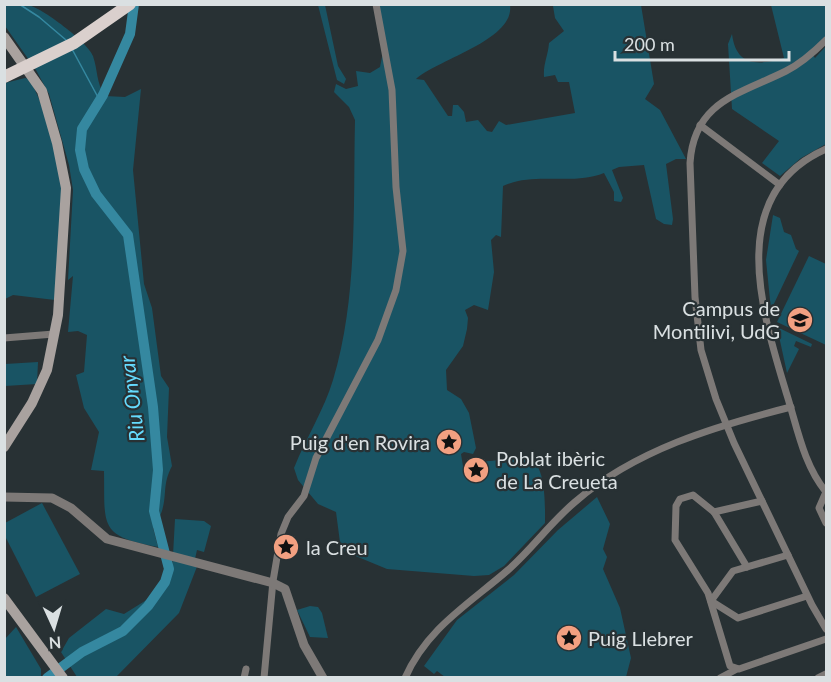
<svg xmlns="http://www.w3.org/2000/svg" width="831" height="682" font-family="Lato,sans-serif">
	<rect width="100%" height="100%" fill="#283134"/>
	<g fill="#195464">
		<path d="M4,5C12,5 21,3 28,5C41,7 89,43 93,56C98,71 96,82 105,96L125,97L141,89L133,170L144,284L152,308L161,376L169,388L167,437L172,466C159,490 172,501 153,528L158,547C98,536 105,526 104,471L91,470L99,432L84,408L76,375L84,372L87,335L78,331L68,332L73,276L68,280L73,190L69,165L49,94L36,70L5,26Z"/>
		<polygon points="318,5 325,5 338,66 346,79 344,84 337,80"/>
		<path d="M376,5H510C515,40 438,59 416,79L424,80L448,116H452L453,105H458L464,112L466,122L478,120L487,131L492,132L499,121L506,125L575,113L569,82H558L555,75L544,77C543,64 548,56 549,43L564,31L555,18L553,6L641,5L654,84L645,99L660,110L686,159H676L666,164L673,219L672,225L664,224L656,219L644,165L619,167L612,170L623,198L621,202L614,201V192L604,173C572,186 535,171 503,186L501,237L496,235L491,240L494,272L488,310L474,305L465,310L468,318L467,329L463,346L446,370L447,390L461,399L469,413L476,448L473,454L464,452L461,454L463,466C469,466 471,462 476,462C491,462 507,458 523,457C547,456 545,506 545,523L504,566L489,575L474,576L387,569L341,550L336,512L318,504L298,480L294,468C306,438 324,410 333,380C358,297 353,206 355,120L349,107L334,92L336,84L346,89L358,86L356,71L370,73L380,67L384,47Z"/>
		<path d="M771,5H826V37L810,51L815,58L826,46V144L801,158L780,176L762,163L779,141L732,109L728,44L732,34C736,66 757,66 784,58Z"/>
		<path d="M25,78L29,79C46,106 60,162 62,194C63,228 57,265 55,300L13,295L5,299V83Z"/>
		<polygon points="773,215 780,218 784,232 791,235 796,249 799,251 771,310 766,260"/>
		<polygon points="809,256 826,264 826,345 777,322"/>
		<polygon points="777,327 812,344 811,347 796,341 794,346 799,349 787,373"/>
		<polygon points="38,362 37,384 5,386 5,364"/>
		<polygon points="597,497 610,524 603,549 607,557 603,569 620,608 631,658 626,677 445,677 437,671 434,674 424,666 457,620 514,575 558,530"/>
		<polygon points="42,503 80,574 36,597 5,536 5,523"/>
		<polygon points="175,519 204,521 211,526 204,552 197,550 195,559 198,564 179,613 115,678 77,677 61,652 69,638 106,609 124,614 164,589 172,573"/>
		<polygon points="310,606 318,607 322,613 328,638 310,637 297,610"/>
		<polygon points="16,627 41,669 41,677 6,677 5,639"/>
	</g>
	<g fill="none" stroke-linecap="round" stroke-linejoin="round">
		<g stroke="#3588a0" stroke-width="1.5">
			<polyline points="19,4 39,17 66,40"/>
			<polyline points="72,49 100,101"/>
		</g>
		<polyline stroke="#3588a0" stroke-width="10" points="47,678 82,652 123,631 148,606 165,582 169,569 154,511 158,470 153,407 128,235 96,194 84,169 80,150 82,129 103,95 130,34 134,4"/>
		<g stroke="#7d7977" stroke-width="7">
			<path d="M826,40C814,52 802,63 786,71C740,94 694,101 690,163L695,297L701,350L716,399L734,443L812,605L826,629"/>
			<polyline points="700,125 780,185"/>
			<path d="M826,149C724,194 762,312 786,392C797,426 803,464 826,492"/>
			<polyline points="4,338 54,334"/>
			<polyline points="826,492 819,508 826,523"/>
			<polyline points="714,512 762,501"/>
			<polyline points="788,555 733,571 711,601 738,618 807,596"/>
			<polyline points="747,567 714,512 693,495 680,499 676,506 675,540 708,593 730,666 739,669 826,639"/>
			<polyline points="244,678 246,669"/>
			<polyline points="264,678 273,581 281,534 288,517 304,496 316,458 378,340 396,290 403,251 396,187 392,90 376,4"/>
			<path d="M405,678C427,628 469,604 508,570C532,549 550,523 575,502C635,450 715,426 791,407"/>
			<polyline points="720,678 737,669"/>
			<polyline points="818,678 826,674"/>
		</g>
		<polyline stroke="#7d7977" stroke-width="9" points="4,497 52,498 71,508 107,539 273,583 285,589 304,645 323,678"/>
		<g stroke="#a9a29f" stroke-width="10">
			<polyline points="4,37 42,91 57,143 66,188 58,315 47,370 32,403 4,447"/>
			<polyline points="4,598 63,678"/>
		</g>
		<polyline stroke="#dad0cd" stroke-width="12" points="4,77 74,43 130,4"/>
	</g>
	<defs>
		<g id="university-disc" transform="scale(1.35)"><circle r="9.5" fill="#f2a081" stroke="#283134"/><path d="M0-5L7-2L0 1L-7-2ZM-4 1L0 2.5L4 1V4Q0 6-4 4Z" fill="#111"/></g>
		<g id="sight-disc" transform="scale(1.35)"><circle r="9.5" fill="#f2a081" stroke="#283134"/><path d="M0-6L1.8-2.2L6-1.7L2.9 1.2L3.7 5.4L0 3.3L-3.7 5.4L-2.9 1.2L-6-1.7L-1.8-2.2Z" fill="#111"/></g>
	</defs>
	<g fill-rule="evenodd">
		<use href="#university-disc" x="800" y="320"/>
		<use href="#sight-disc" x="449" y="442"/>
		<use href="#sight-disc" x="476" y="470"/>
		<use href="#sight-disc" x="286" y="547"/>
		<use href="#sight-disc" x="569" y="638"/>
	</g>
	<g text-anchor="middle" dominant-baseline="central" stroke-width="4.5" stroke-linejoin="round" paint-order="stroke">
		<g font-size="20" fill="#dae0e2" stroke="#283134" text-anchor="start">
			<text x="780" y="308" text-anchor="end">Campus de<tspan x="780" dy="23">Montilivi, UdG</tspan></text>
			<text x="430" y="442" text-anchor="end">Puig d'en Rovira</text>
			<text x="496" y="458">Poblat ibèric<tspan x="496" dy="23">de La Creueta</tspan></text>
			<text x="306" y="547">la Creu</text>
			<text x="588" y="638">Puig Llebrer</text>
		</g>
		<g font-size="21" font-style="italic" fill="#65dbfe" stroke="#283134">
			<text transform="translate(131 399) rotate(-97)">Riu Onyar</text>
		</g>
	</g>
	<rect width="831" height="682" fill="none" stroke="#dae0e2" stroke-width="12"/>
	<g transform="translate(54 628) rotate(176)" stroke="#283134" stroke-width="4.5" paint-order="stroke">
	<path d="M0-4.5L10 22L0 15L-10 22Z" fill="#dae0e2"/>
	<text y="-9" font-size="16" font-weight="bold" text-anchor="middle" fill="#dae0e2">N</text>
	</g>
	<path d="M615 51v9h174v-9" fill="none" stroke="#dae0e2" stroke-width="3"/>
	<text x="624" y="51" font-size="18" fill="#dae0e2" stroke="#283134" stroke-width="4.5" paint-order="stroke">200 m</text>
</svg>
